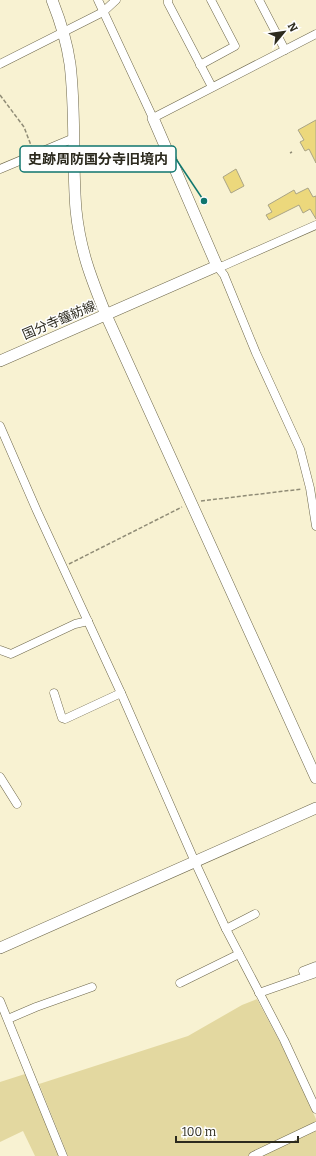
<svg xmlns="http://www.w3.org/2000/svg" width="316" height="1156" font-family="Bitter,'Noto Sans JP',serif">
	<rect width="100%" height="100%" fill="#f8f2d2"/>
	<g fill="#e3d8a0">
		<polygon points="257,999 281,1044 316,1119 316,1156 68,1156 39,1084 188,1036 242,1005"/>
		<polygon points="25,1074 59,1156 35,1156 23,1131 0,1142 0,1082"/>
	</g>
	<g fill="#ecd87c" stroke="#aaa486">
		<polygon points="316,120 316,163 309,149 305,151 300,142 304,140 298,130"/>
		<polygon points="236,169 244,186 231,193 223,177"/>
		<polygon points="308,188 313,197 316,196 316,219 310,209 303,213 299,205 269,220 266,215 272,212 268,205 294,190 296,194"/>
	</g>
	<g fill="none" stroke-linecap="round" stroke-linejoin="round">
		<g stroke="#6d674b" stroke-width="9">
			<g id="street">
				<polyline points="98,0 153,118 316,34"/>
				<polyline points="168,0 168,3 212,87"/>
				<polyline points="259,0 285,50"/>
				<polyline points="0,64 103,12 116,0"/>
				<polyline points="200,65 235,46 211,0"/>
				<polyline points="0,169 74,138"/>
				<polyline points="217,266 224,275 256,353 300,449 310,488 316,526"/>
				<polyline points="217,266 223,266 316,225"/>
				<polyline points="0,426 37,511 121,693 195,862 226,929 284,1040 316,1109"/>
				<polyline points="0,650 11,654 75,624 88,621"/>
				<polyline points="54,693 62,718 65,719 121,693"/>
				<polyline points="0,777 17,804"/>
				<polyline points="226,929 255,914"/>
				<polyline points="305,976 303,971 316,966"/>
				<polyline points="180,983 239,954"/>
				<polyline points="259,993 316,973"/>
				<polyline points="0,1001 63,1156"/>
				<polyline points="8,1019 36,1007 92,987"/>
				<polyline points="253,1156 316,1126"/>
			</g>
		</g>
		<g stroke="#6d674b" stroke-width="12">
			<g id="secondary">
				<path d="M52,0C60,20 67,43 70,64C76,113 72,162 76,210C80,250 91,278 106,315L316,778"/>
				<polyline points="0,361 217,266 153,118"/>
				<polyline points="0,948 316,808"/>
			</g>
		</g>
		<g stroke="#908c76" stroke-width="1.5" stroke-dasharray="4 2" stroke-linecap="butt">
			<polyline points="0,95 24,127 32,148"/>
			<polyline points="290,153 292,152"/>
			<polyline points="201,501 302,489"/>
			<polyline points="69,564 182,507"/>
		</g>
		<use href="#street" stroke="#fff" stroke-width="8"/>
		<use href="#secondary" stroke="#fff" stroke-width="11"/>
	</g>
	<g text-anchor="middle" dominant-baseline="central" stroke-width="3" stroke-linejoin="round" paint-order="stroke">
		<g font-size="13" fill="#2c2a1e" stroke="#fefefe">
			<text transform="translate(59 320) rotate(-23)">国分寺鐘紡線</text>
		</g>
	</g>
	<path fill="none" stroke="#0f766e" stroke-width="1.5" d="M204 201L176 159"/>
	<circle fill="#0f766e" stroke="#fefefe" stroke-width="1.5" cx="204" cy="201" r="4"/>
	<rect fill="#fefefe" stroke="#0f766e" stroke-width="1.5" x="20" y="146" width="156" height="26" rx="4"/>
	<g font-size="14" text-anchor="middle" font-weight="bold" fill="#2c2a1e">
		<text x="98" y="164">史跡周防国分寺旧境内</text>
	</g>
	<g transform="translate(284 32) rotate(61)" stroke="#fefefe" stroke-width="3" paint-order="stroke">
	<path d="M0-3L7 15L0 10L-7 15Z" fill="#2c2a1e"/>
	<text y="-6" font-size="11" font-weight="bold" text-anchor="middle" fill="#2c2a1e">N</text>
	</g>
	<path d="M176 1136v6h122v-6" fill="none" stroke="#2c2a1e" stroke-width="2"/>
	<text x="182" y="1136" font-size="12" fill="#2c2a1e" stroke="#fefefe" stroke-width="3" paint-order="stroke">100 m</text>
</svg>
